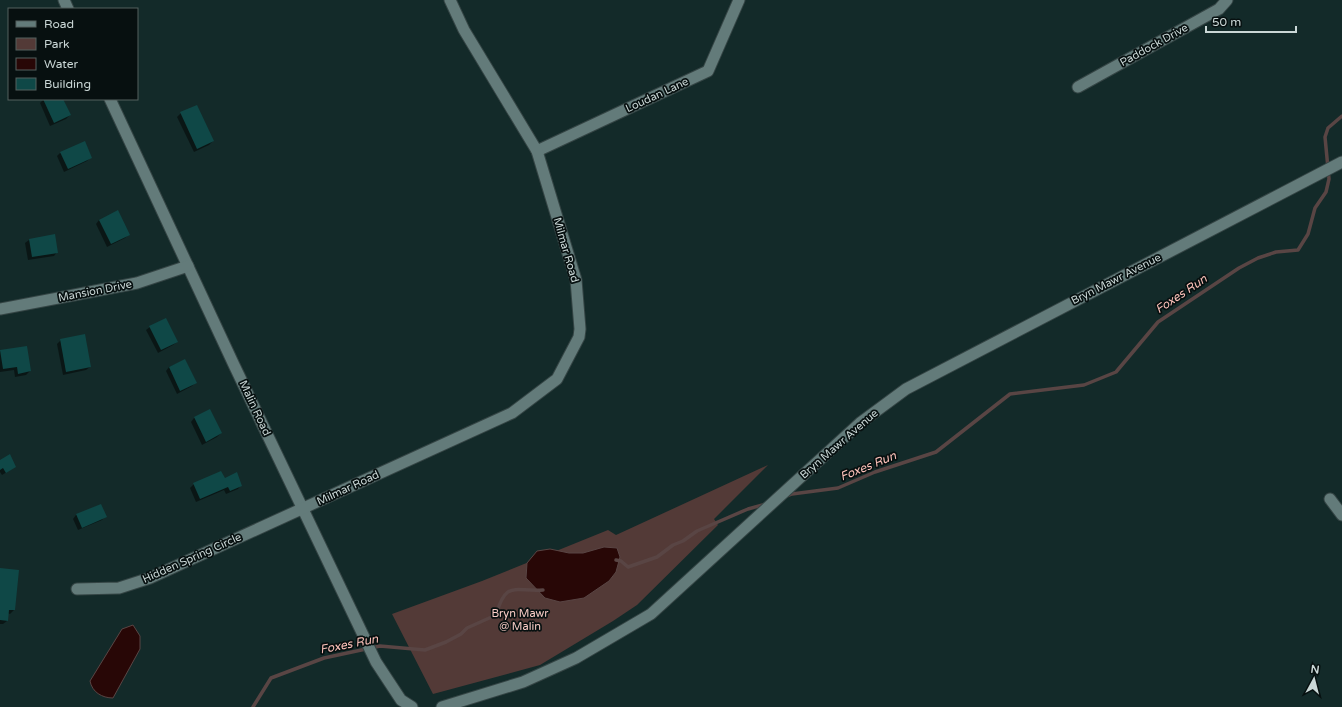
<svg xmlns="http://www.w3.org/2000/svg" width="1342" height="707" font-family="'Varela Round',sans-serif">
	<rect width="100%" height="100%" fill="#132a29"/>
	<polygon fill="#533a37" points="768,465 714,519 718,525 637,605 613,621 540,665 433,694 392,614 482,581 608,530 616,535"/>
	<g fill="#280706" stroke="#594544">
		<polygon points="604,547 617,548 620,557 616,572 609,581 584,598 560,602 545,598 526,578 527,563 537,551 550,549 569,553 583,553"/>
		<path d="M133,625L140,636V649L113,698C102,698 92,692 90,681L122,629Z"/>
	</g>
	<g fill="#0007">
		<polygon points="44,99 62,99 70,115 66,119 50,126 40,103"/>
		<polygon points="181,113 213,141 209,145 194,152 177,117"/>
		<polygon points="60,153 91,157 87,161 64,172 57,156"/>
		<polygon points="99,220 128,235 125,238 107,247 96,224"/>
		<polygon points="29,240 57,252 54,256 28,260 25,243"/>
		<polygon points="150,327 177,342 173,345 158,353 146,330"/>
		<polygon points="61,340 90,367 86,370 63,375 57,344"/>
		<polygon points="26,347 30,371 26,375 15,377 14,370 0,372 0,351"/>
		<polygon points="185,360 196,382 192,386 177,394 166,371 169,367"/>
		<polygon points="210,411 221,433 217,437 202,445 191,422 194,418"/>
		<polygon points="0,461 15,467 2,475 0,472"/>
		<polygon points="221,472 224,479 241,485 238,489 226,494 224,490 196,502 190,488 194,484"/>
		<polygon points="100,505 105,516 102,520 78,530 73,519 76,515"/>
		<polygon points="0,569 14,610 10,614 7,613 7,621 3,624 0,624"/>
	</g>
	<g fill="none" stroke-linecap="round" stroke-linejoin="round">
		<g stroke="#594544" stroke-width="3.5">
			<polyline points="787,496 792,494 838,488 875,472 936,452 1010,394 1084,385 1116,372 1158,322 1239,268 1258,258 1276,252 1298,250 1308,234 1315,208 1326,192 1329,179 1325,137 1328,128 1342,116"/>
			<polyline points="616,560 621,561 628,567 657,557 673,545 683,541 697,531 748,509 766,504"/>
			<path d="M253,707L271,678L324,658L380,646L425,650L446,642L461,634L467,628L496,615C506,580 514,592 543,590"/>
		</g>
	</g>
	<g fill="#0f4847">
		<polygon points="43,99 63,99 71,115 54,123"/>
		<polygon points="197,105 214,141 197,149 180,112"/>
		<polygon points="85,141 92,158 68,169 60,152"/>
		<polygon points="118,210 130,235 111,244 99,220"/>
		<polygon points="55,234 58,253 32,257 29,239"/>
		<polygon points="166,318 178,342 161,350 149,326"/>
		<polygon points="85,334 91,367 66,372 60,339"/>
		<polygon points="27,346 31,371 18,374 17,367 3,369 0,350"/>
		<polygon points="185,359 197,383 180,391 169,367"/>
		<polygon points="210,409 222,433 206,442 194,417"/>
		<polygon points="10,454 16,467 6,473 3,468 0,470 0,460"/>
		<polygon points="221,471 225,478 237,472 242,486 230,491 228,487 200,499 193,483"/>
		<polygon points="101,504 107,517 82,528 76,514"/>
		<polygon points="0,568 19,570 15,610 9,610 8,621 0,620"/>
	</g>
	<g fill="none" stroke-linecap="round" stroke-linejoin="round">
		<g stroke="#354545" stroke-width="13">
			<g id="minor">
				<polyline points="64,0 68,9"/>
				<polyline points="1078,87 1219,9 1227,0"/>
				<polyline points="110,99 234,365 376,662 401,700 412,707"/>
				<polyline points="537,151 708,71 739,0"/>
				<polyline points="0,309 137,283 188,266"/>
				<polyline points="1330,499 1342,515"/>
				<polyline points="77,589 119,588 150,578 512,413 557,379 579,337 580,329 576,280 537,151 464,30 450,0"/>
			</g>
		</g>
		<g stroke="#354545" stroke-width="13">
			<polyline id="secondary" points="442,707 523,682 576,658 651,614 860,423 906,389 1342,162"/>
		</g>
		<use href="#minor" stroke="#637b7a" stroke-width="11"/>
		<use href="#secondary" stroke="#637b7a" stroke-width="11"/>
	</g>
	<g text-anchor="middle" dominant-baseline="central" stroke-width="3.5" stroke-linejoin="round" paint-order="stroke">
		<g font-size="11" fill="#cad7d6" stroke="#071010">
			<text transform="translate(1154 45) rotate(-29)">Paddock Drive</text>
			<text transform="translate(657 95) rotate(-25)">Loudan Lane</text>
			<text transform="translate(566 250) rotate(74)">Milmar Road</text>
			<text transform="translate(1116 279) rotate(-27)">Bryn Mawr Avenue</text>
			<text transform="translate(95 291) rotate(-11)">Mansion Drive</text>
			<text transform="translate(255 408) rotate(65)">Malin Road</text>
			<text transform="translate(839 444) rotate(-41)">Bryn Mawr Avenue</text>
			<text transform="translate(348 488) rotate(-25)">Milmar Road</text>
			<text transform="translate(192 558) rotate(-24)">Hidden Spring Circle</text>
		</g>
		<g font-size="11" fill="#f9ccc6" stroke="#071010">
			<text x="520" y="613">Bryn Mawr<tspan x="520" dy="13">@ Malin</tspan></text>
		</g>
		<g font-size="12" font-style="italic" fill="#fcc1b9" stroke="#071010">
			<text transform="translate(1181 294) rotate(-34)">Foxes Run</text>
			<text transform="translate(868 466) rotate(-22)">Foxes Run</text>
			<text transform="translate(349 644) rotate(-11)">Foxes Run</text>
		</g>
	</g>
	<rect x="8" y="8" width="130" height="92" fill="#071010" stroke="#55605f"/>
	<rect x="16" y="21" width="20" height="6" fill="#637b7a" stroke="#55605f"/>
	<text x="44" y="28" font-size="12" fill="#cad7d6">Road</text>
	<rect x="16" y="38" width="20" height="12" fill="#533a37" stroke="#55605f"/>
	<text x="44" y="48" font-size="12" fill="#cad7d6">Park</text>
	<rect x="16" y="58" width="20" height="12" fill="#280706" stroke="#55605f"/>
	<text x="44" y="68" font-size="12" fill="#cad7d6">Water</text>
	<rect x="16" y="78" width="20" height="12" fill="#0f4847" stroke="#55605f"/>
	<text x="44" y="88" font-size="12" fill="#cad7d6">Building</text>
	<g transform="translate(1314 679) rotate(7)" stroke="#071010" stroke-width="3" paint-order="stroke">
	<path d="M0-3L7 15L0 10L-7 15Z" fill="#cad7d6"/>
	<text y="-6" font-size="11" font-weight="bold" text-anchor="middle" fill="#cad7d6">N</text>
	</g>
	<path d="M1206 26v6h90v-6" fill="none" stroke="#cad7d6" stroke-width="2"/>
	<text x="1212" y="26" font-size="12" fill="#cad7d6" stroke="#071010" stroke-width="3" paint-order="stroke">50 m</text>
</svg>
